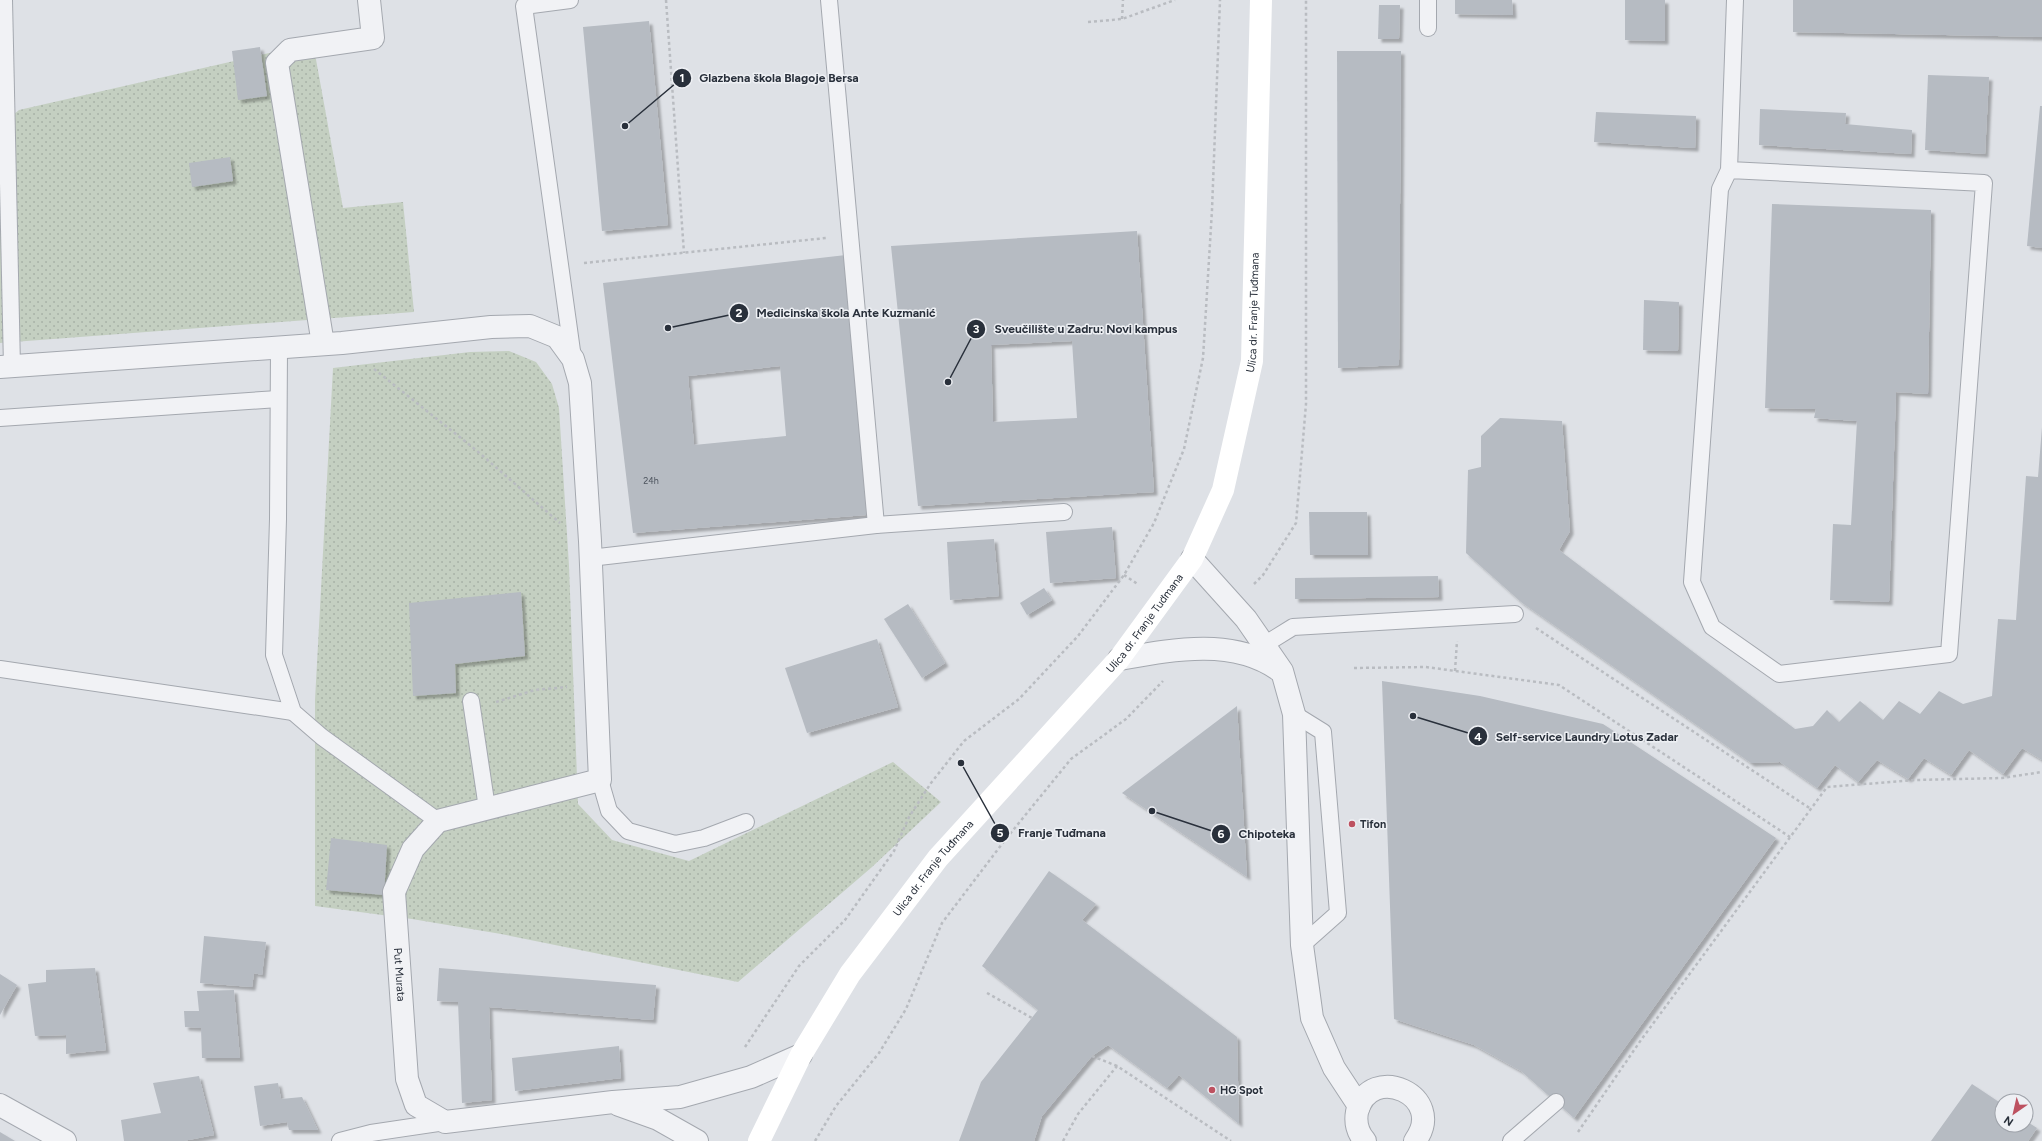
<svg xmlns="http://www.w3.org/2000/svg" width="2042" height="1141" font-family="Figtree,sans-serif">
	<defs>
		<pattern id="grass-dots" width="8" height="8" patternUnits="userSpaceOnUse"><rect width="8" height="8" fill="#c4cfc1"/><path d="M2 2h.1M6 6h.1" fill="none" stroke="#a8b2a7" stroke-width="1.8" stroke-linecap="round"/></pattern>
		<filter id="shadow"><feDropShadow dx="3.5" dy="3.5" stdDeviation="1" flood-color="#0004"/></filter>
	</defs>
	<rect width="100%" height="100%" fill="#dee1e6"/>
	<g fill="url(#grass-dots)">
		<polygon points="313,43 343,208 403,202 414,312 0,343 0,126 19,110"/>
		<polygon points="509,351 536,362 552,384 559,408 569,566 578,804 612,840 689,861 893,762 941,802 872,867 738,982 501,934 412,919 315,906 315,700 333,368 470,352"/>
	</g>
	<g fill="#b6bbc2" fill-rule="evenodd" filter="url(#shadow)">
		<polygon points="1455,0 1512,0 1513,15 1455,14"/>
		<polygon points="1625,0 1665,0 1665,41 1625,40"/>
		<polygon points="1793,0 2042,0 2042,37 1793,32"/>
		<polygon points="1379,5 1400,5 1399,39 1378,39"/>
		<polygon points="649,21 668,225 602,231 583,27"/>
		<polygon points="260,47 267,96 238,100 232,51"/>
		<polygon points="1337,51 1401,51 1399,365 1338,368"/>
		<polygon points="1928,75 1989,77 1985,154 1925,150"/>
		<polygon points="2040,106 2042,106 2042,248 2027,246"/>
		<polygon points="1760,109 1846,113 1845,124 1912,130 1911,154 1759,145"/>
		<polygon points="1596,112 1696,116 1695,148 1594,142"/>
		<polygon points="230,157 233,181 192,187 189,163"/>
		<polygon points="1772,204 1931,210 1928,394 1896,392 1889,602 1830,600 1833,524 1851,525 1857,421 1814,418 1816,409 1765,408"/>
		<path d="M1137,231L1154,492L918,506L891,246ZM1072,341L1077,418L993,422L991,345Z"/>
		<path d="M846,255L866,515L633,533L603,283ZM780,366L786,436L694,445L688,376Z"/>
		<polygon points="1644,300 1679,302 1678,351 1643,350"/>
		<polygon points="1500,418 1562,421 1570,531 1559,550 1795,729 1813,726 1827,710 1839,722 1860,701 1883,720 1899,701 1920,714 1939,691 1963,704 1992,696 1998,619 2016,620 2026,476 2038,477 2042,427 2042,760 2022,748 2003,774 1969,750 1951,775 1924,758 1908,779 1877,760 1858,782 1835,765 1817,788 1780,762 1751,763 1521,602 1466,553 1468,470 1481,467 1481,436"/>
		<polygon points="1309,512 1367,512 1368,555 1310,555"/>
		<polygon points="1112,527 1116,578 1050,583 1046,532"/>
		<polygon points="994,539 999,596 950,600 947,542"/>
		<polygon points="1438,576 1439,597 1295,599 1295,578"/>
		<polygon points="1044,588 1052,600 1027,615 1020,603"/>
		<polygon points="521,592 525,656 455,664 456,693 413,696 409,603"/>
		<polygon points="908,604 945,663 922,678 884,619"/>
		<polygon points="877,639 898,707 807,733 785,668"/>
		<polygon points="1382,681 1480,696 1603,724 1776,838 1574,1118 1521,1071 1474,1045 1394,1019"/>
		<polygon points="1237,706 1247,877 1122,793"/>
		<polygon points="331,838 387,845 384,895 326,890"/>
		<polygon points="1049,871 1096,904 1082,920 1237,1037 1239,1124 1179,1075 1167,1088 1108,1045 1092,1056 1042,1116 1034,1141 959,1141 981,1082 1038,1010 982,966"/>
		<polygon points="204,936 266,942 262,975 254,973 252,987 200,983"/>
		<polygon points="95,968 106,1050 66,1054 66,1035 35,1036 28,984 46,982 46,970"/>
		<polygon points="439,968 656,985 653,1020 489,1007 492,1100 462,1103 458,1002 437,1001"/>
		<polygon points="0,974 17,985 0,1015"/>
		<polygon points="234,990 240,1058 202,1058 201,1028 185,1027 184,1011 199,1011 197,991"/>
		<polygon points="619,1046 621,1078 515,1091 512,1058"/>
		<polygon points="199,1076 214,1135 183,1141 124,1141 121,1120 161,1113 153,1083"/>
		<polygon points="278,1083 281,1099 302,1097 318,1130 289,1130 287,1122 260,1126 254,1086"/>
		<polygon points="1972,1084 2002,1104 2002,1125 2026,1125 2026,1121 2037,1128 2028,1141 1931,1141"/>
		<polygon points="0,1132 15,1141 0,1141"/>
	</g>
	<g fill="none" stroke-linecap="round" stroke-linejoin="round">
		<g stroke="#a4a8af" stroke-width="18">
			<g id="lane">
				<polyline points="4,0 12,367"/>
				<polyline points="570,0 524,6 573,358"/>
				<polyline points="829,0 876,525"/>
				<polyline points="1428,28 1428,0"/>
				<polyline points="1729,170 1984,183 1949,654 1779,674 1712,627 1692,582 1720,189 1729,170 1735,0"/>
				<polyline points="279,348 278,519 274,655 293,712 322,737 438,821"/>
				<polyline points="0,418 278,399"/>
				<polyline points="590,558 876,525 1064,512"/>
				<polyline points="1264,645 1293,627 1515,614"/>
				<polyline points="0,669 293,712"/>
				<polyline points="471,701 487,808"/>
				<polyline points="1294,714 1323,732 1338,913 1302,945"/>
				<polyline points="600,780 609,811 628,831 675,844 704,838 746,822"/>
				<polyline points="340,1141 371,1133 445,1122"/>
				<polyline points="1511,1141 1556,1102"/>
			</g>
		</g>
		<g stroke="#a4a8af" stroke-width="24">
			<g id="street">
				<polyline points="323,344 277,63 290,50 373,38 369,0"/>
				<path id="s1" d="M0,367L342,343L491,327L530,326L557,337L573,359L580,383L590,541L600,780L438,821L413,849L394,892L407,1079L416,1105L445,1122L613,1102L680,1097L751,1077L801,1055"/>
				<polyline points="1192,559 1246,619 1282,671 1294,714 1302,945 1312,1018 1334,1068 1359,1106"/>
				<path d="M1119,659C1170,650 1233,637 1279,670"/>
				<polyline points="0,1105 65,1141"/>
				<polyline points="619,1105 658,1119 697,1141"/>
				<path d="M1365,1141C1358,1133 1355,1123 1357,1112C1370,1061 1448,1096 1415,1141"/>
			</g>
		</g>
		<g stroke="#b9bcc1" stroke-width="2.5" stroke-dasharray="3 3" stroke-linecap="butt">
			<polyline points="666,0 684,253"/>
			<polyline points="1122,19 1123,0"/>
			<polyline points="1088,22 1122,19 1175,0"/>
			<polyline points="584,263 826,238"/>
			<polyline points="374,369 476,450 560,523"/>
			<polyline points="1124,575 1139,585"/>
			<polyline points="1254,584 1263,575 1296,523 1306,404 1306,0"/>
			<polyline points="1536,628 1811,809"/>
			<polyline points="1354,668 1426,667 1559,685 1790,837"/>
			<polyline points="1455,671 1457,641"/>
			<polyline points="496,702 535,690 567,687"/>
			<polyline points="987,993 1032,1018"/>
			<polyline points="745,1047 799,966 845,920 894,851 909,817 931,783 964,741 1019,699 1078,636 1124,575 1154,523 1184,449 1203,358 1212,210 1220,0"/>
			<polyline points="1092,1056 1117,1066"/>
			<polyline points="1578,1132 1641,1040 1827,787 1915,780 2002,778 2042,772"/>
			<polyline points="815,1141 836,1106 879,1053 906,1009 942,923 1005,840 1071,759 1126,719 1163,681"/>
			<polyline points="1063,1141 1078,1114 1117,1066 1231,1141"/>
		</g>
		<use href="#lane" stroke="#f1f2f5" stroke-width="16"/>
		<use href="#street" stroke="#f1f2f5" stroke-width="22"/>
		<path stroke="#fff" stroke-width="22" id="s2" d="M759,1141L801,1055L850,974L938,858L1119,659L1192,559L1223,490L1252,361L1261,0"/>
	</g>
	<g fill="#bd5160" stroke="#eef0f4" stroke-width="1.5">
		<circle cx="1352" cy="824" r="4"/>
		<circle cx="1212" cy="1090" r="4"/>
	</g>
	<g text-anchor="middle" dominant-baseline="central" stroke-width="3" stroke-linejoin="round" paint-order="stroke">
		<g font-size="9" fill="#4c535d">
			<text x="651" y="480">24h</text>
		</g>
		<g font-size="11" fill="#29303b" stroke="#eef0f4">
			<text stroke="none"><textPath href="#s2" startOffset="985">Ulica dr. Franje Tuđmana</textPath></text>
			<text stroke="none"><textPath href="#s2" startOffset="649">Ulica dr. Franje Tuđmana</textPath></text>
			<text stroke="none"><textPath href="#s2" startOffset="325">Ulica dr. Franje Tuđmana</textPath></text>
			<text stroke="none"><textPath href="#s1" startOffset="1345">Put Murata</textPath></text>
		</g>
		<g font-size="11" font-weight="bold" fill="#29303b" stroke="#eef0f4" text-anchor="start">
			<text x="1360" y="824">Tifon</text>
			<text x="1220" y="1090">HG Spot</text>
		</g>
	</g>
	<path fill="none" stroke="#29303b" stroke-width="1.5" d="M625 126L682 78M668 328L739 313M948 382L976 329M1413 716L1478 736M961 763L1000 833M1152 811L1221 834"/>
	<g fill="#29303b" stroke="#eef0f4" stroke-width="1.5">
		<circle cx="625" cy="126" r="4"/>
		<circle cx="668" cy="328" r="4"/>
		<circle cx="948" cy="382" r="4"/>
		<circle cx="1413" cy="716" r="4"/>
		<circle cx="961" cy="763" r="4"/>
		<circle cx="1152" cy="811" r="4"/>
		<circle cx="682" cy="78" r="10"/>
		<circle cx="739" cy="313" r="10"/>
		<circle cx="976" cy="329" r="10"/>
		<circle cx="1478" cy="736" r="10"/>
		<circle cx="1000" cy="833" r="10"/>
		<circle cx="1221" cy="834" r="10"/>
	</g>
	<g font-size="12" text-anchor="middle" font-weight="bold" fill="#fff">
		<text x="682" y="82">1</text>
		<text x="739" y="317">2</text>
		<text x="976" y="333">3</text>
		<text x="1478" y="741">4</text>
		<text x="1000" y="837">5</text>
		<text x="1221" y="838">6</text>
	</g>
	<g font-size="12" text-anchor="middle" font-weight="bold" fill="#29303b" stroke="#eef0f4" stroke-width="3" stroke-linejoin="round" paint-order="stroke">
		<text x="779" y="82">Glazbena škola Blagoje Bersa</text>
		<text x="846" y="317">Medicinska škola Ante Kuzmanić</text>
		<text x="1086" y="333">Sveučilište u Zadru: Novi kampus</text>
		<text x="1587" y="741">Self-service Laundry Lotus Zadar</text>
		<text x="1062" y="837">Franje Tuđmana</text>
		<text x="1267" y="838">Chipoteka</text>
	</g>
	<g transform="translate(2014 1113) rotate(214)"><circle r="19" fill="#eef0f4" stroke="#9fa3aa"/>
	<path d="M0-3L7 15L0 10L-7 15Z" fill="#bd5160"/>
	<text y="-6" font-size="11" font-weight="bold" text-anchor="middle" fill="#29303b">N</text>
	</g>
</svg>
